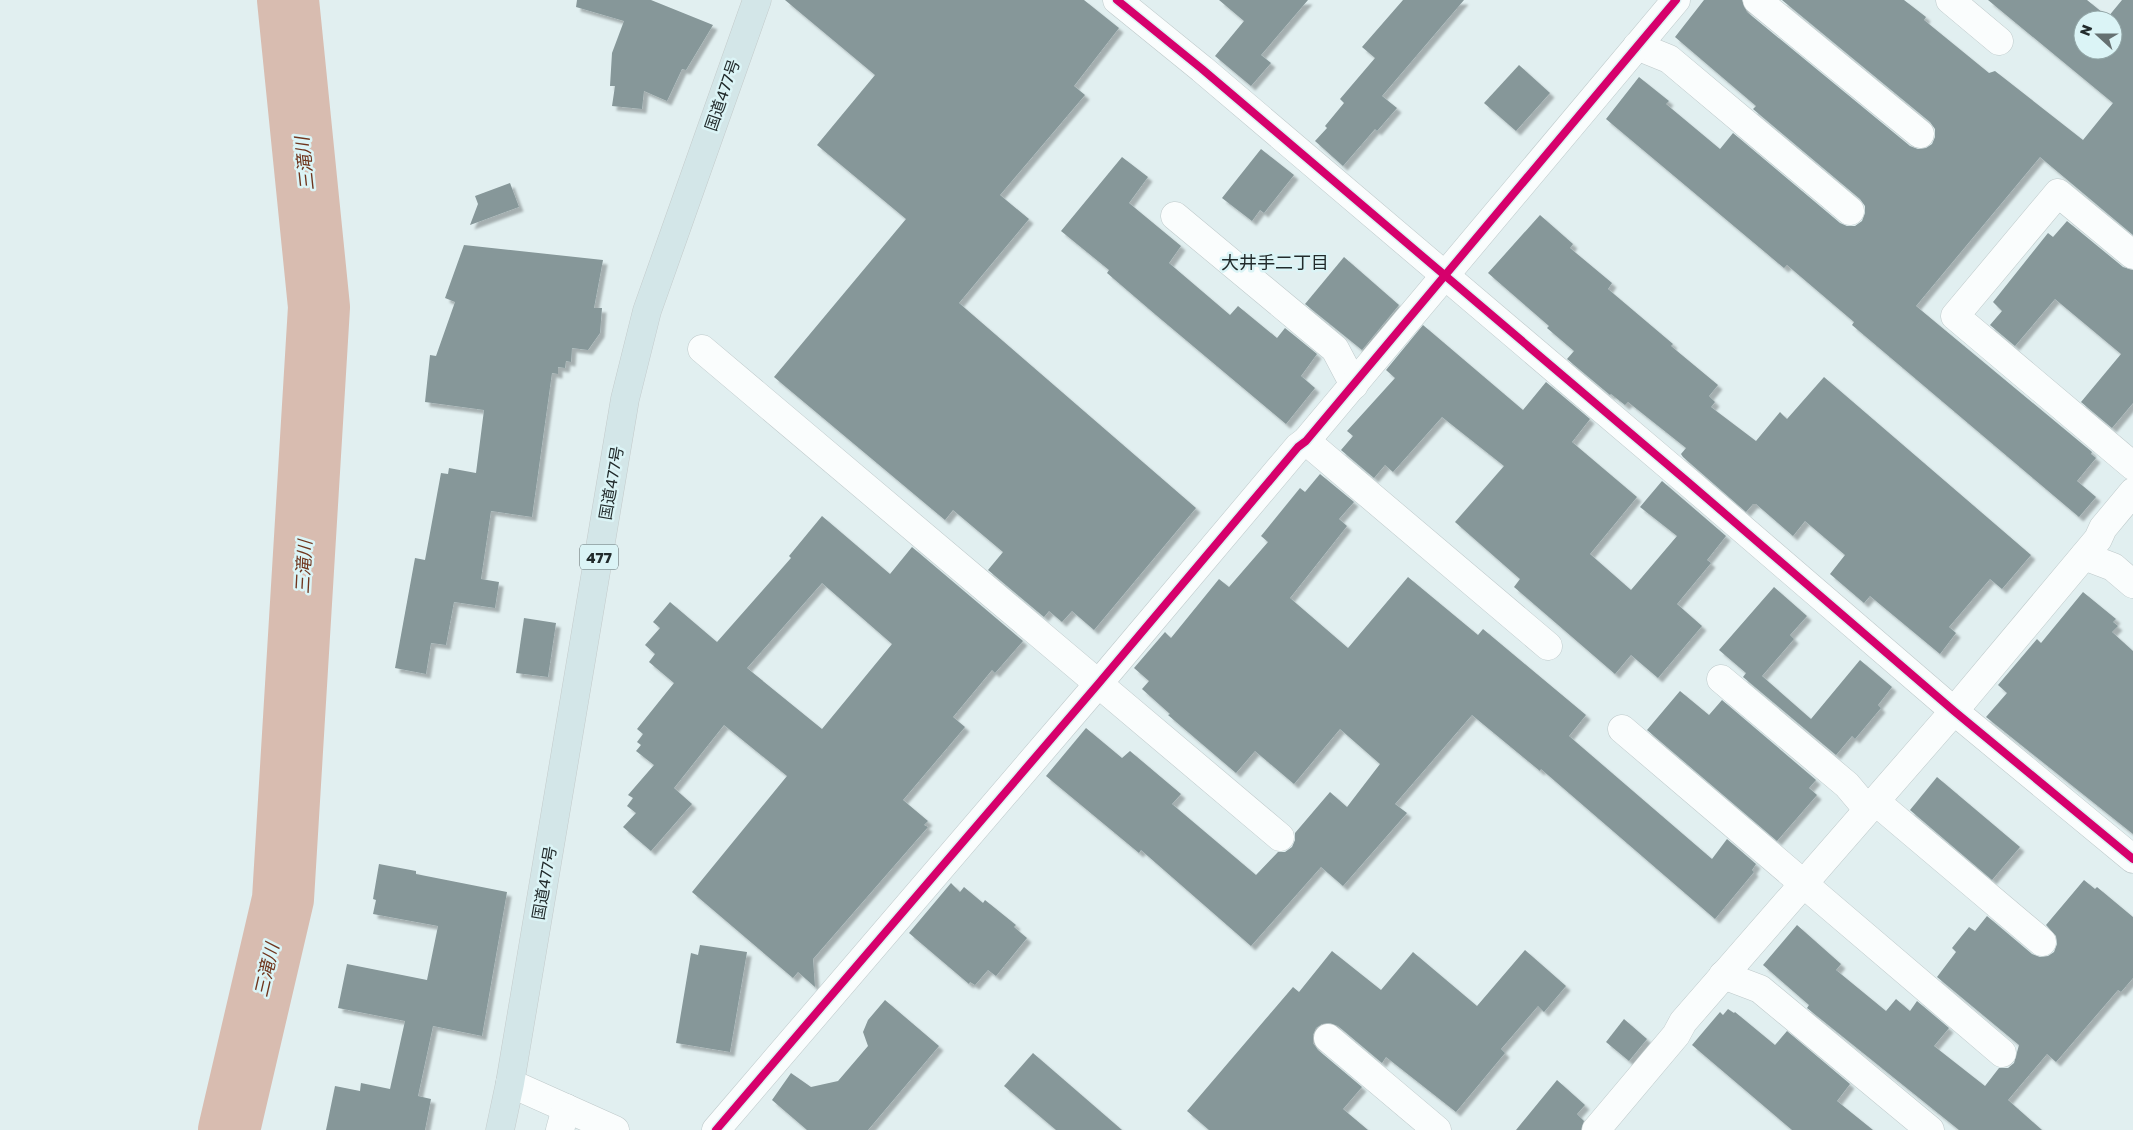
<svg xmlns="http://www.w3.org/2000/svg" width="2133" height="1130" font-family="'Golos Text','Noto Sans JP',sans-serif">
	<defs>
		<filter id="shadow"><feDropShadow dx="4.5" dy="4.5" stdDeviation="1" flood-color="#0004"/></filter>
	</defs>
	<rect width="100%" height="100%" fill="#e1eff0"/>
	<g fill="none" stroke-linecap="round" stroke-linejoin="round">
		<polyline stroke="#d8bcb0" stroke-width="62" points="229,1130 283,899 319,307 288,0"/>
	</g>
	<g fill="#869799" fill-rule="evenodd" filter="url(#shadow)">
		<polygon points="577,0 651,0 713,25 686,70 682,69 667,101 644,91 642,109 612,106 615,86 610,86 612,53 624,21 576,7"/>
		<polygon points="785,0 1084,0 1119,28 1074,86 1085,95 1000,195 1029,219 959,303 1196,508 1094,630 1072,611 1062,622 1049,611 1044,617 988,570 1003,552 953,510 945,520 774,377 906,219 817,145 875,75"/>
		<polygon points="1219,0 1308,0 1261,55 1271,63 1251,86 1215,56 1244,21"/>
		<polygon points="1403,0 1464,0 1382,96 1397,108 1377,131 1375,129 1343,166 1315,141 1327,128 1325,126 1344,103 1340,99 1375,58 1362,47"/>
		<path d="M1704,0H1742L1747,12L1910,146L1918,149L1926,148L1932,144L1935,137V129L1930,122L1782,0H1904L1926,17L1924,20L1989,73L1995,71L2083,140L2113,103L1988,0H2087L2108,17L2122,0H2133V235L2040,157L1916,306L2092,452L2091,454L2096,458L2077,481L2096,497L2079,517L1852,325L1854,322L1787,265L1784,268L1606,119L1639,77L1669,101L1666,104L1720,149L1733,133L1840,223L1847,226H1855L1862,221L1865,213V206L1860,199L1753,109L1756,106L1675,37ZM2083,20H2113V50H2083Z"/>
		<polygon points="1519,65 1550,93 1516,131 1484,103"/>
		<polygon points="1261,149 1294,175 1264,213 1260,210 1252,221 1222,198"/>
		<polygon points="1122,157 1148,177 1129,203 1181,246 1169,263 1230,315 1238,306 1277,338 1285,328 1317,354 1301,376 1315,388 1286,424 1156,315 1107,273 1109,270 1061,231"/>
		<polygon points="510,183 519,207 470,225 478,204 475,196"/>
		<polygon points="1540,215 1573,244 1570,248 1612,283 1608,289 1673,344 1671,346 1718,385 1709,396 1715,402 1711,407 1756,441 1780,412 1787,419 1824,377 2031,555 2002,589 1990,579 1949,627 1956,633 1940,654 1870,596 1864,603 1830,574 1845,555 1805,521 1793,536 1756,504 1753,504 1746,512 1683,457 1681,454 1686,448 1628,402 1625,405 1611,394 1610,395 1567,359 1574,351 1547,328 1549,326 1488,273"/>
		<polygon points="2067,221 2123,267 2133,270 2133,403 2112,428 2081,402 2121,354 2055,299 2015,346 1990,325 2002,311 1993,302 2048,233 2053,237"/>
		<polygon points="464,245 603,260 594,308 602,308 600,333 588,350 572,348 571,362 566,361 565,368 558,367 558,374 552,373 532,517 491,511 481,579 499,582 495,608 454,602 446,645 431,643 426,674 395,668 415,558 425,560 441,473 448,474 449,468 476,473 484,410 425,402 430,355 436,356 455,302 445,298"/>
		<polygon points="1344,257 1399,305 1362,350 1305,304"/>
		<polygon points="1423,325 1523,410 1546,382 1590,419 1572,442 1637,497 1590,554 1631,590 1677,536 1640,507 1662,481 1726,536 1707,560 1711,563 1677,604 1702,626 1658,678 1631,655 1615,674 1514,587 1520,579 1455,522 1504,466 1442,417 1393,472 1385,465 1374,478 1341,450 1353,436 1347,431 1395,378 1386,370"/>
		<polygon points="1320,474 1354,502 1339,519 1347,526 1290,598 1348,648 1408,577 1478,635 1483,629 1586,715 1569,736 1712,859 1727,839 1756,864 1752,870 1754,872 1715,919 1541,769 1540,771 1472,715 1395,804 1407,813 1343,886 1321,867 1251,946 1141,850 1139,853 1046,776 1086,728 1122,758 1130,751 1181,794 1172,804 1256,875 1278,852 1285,852 1292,847 1295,840 1295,833 1330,792 1347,807 1380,764 1340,729 1294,784 1255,751 1236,773 1168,715 1170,714 1142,689 1149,681 1134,668 1165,632 1171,638 1219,579 1229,587 1268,542 1261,536 1300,488 1305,492"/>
		<path d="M822,516L890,574L912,547L1023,641L995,673L992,670L953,717L965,727L903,800L928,821L924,825L928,827L813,959L815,987L798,972L793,978L692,892L787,776L724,725L674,788L692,804L651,851L623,827L636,813L627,806L633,798L628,795L654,765L636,751L641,745L637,742L643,734L637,729L674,683L649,662L655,654L645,645L660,628L653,622L670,602L717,642L791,558L789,556ZM822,583L892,644L822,729L747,668Z"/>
		<polygon points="1774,587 1807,616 1790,635 1794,639 1762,676 1811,719 1860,660 1892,687 1878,705 1881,708 1855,739 1852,736 1836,755 1743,677 1746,673 1719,650"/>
		<polygon points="2083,592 2116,619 2113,622 2118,626 2112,632 2133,651 2133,834 1986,717 2007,693 1998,685 2037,639 2041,643"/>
		<polygon points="524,618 556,623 548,677 516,673"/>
		<polygon points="1680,691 1709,715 1722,700 1816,780 1809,788 1817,795 1777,841 1647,730"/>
		<polygon points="1937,777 2020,847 1992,880 1910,810"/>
		<polygon points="379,864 416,871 416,874 507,892 482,1036 433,1026 418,1096 431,1099 425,1130 326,1130 335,1086 360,1091 361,1083 390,1089 405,1021 338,1008 347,964 427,980 438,926 373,914 376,900 373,899"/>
		<polygon points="2084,880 2095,889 2097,887 2133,917 2133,978 2121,992 2118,990 2056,1062 2047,1054 2008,1100 2042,1130 1959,1130 1807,1008 1809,1005 1763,965 1797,925 1841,964 1836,970 1886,1011 1896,999 1910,1011 1917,1001 1949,1028 1934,1046 1985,1086 1999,1068 2008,1068 2014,1063 2019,1045 1937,977 1956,952 1952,948 1969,927 1975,931 1987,916 2032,954 2040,957 2048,956 2054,952 2057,944 2056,936 2046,925"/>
		<polygon points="951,883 960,892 964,887 983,903 985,900 1016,925 1014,927 1027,938 996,976 988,970 975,985 970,982 969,984 909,933"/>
		<polygon points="700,945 747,952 730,1052 676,1043 691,953 698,955"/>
		<polygon points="1525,950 1566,986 1544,1012 1538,1006 1501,1049 1505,1053 1456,1112 1386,1057 1382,1063 1338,1026 1330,1023 1322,1024 1316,1028 1313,1035 1313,1043 1318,1050 1362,1087 1343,1109 1368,1130 1209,1130 1187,1111 1293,987 1299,992 1332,951 1381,990 1413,952 1477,1006"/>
		<polygon points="885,1000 939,1046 868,1130 807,1130 772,1100 791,1073 811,1087 838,1081 868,1046 863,1032 868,1020"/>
		<polygon points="1728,1009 1734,1013 1735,1012 1775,1045 1787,1031 1850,1084 1837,1101 1873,1130 1792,1130 1692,1045 1720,1012 1723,1015"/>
		<polygon points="1624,1019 1647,1039 1629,1061 1606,1042"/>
		<polygon points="1033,1053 1122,1130 1056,1130 1004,1086"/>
		<polygon points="1557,1080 1585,1105 1577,1114 1584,1121 1581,1130 1516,1130"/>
	</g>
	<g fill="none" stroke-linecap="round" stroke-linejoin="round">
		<g stroke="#bec9ca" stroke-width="29">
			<g id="minor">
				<polyline points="1117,0 1202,69 1688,482 1954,711 2133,859"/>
				<polyline points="1757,0 1920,134"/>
				<polyline points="1950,0 1999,41"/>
				<polyline points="1637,46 1669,59 1850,211"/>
				<polyline points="1175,216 1335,349 1354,385"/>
				<polyline points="2133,255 2058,193 1955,316 2133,466"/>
				<polyline points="702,349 1280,837"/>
				<polyline points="1306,441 1548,646"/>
				<polyline points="2084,556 2113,567 2133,584"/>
				<polyline points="1721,679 1847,785 1868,810"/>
				<polyline points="1622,729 2002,1053"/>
				<polyline points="1875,801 2042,942"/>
				<polyline points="1723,975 1760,989 1930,1130"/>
				<polyline points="1328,1038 1437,1130"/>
				<polyline points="510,1083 615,1130"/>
				<polyline points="560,1130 566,1108"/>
				<polyline points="716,1130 1099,683 1298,447 1306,441 1676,0"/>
				<polyline points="1596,1130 1676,1035 1683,1022 1954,711 2098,539 2103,528 2133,492"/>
			</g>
		</g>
		<g stroke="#c4cbcb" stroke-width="29">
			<polyline id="highway" points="500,1130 510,1083 625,399 647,311 757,0"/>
		</g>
		<use href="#minor" stroke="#fafdfd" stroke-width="28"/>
		<use href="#highway" stroke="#d3e6e8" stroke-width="28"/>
		<g stroke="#dbf4f6" stroke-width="11">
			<g id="cycleway">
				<polyline points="1117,0 1202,69 1688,482 1954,711 2133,859"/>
				<polyline points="716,1130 1099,683 1298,447 1306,441 1676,0"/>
			</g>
		</g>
		<use href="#cycleway" stroke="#d6006c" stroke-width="8"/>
	</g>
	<g text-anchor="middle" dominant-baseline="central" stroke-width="5" stroke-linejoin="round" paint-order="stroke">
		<rect fill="#dbf4f6" stroke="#5a6769" stroke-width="1" x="580" y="544.5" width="38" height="25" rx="4"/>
		<g font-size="15" font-weight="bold" fill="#222b2c">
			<text x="599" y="557">477</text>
		</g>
		<g font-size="16" fill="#222b2c" stroke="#dbf4f6">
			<text transform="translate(722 95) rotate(-71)">国道477号</text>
			<text transform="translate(611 483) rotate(-80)">国道477号</text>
			<text transform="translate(544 883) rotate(-80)">国道477号</text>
		</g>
		<g font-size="18" font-style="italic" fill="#6f351d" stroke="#dbf4f6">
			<text transform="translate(304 164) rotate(-96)">三滝川</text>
			<text transform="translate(303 567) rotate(-87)">三滝川</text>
			<text transform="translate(266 970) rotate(-77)">三滝川</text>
		</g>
		<g font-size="18" fill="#222b2c" stroke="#dbf4f6">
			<text x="1275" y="262">大井手二丁目</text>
		</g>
	</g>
	<g transform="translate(2098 35) rotate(291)"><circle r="24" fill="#dbf4f6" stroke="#91a4a5"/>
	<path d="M0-4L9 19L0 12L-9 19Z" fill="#657071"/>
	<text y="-8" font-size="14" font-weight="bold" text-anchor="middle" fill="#222b2c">N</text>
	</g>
</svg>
